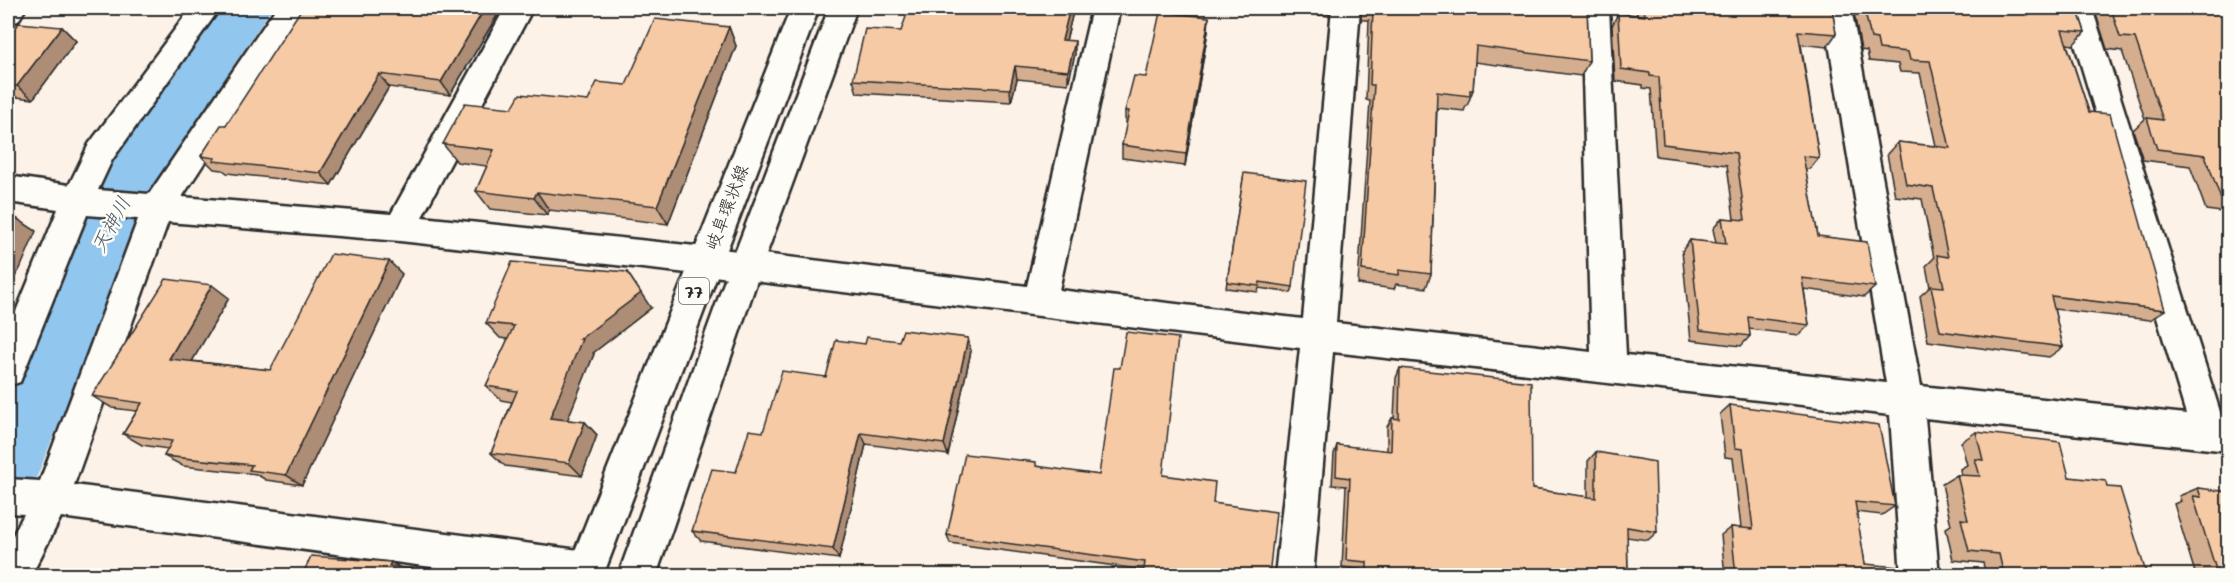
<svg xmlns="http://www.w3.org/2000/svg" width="2236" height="583" font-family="Mali,'Klee One',sans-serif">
	<rect width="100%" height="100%" fill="#fcf2e7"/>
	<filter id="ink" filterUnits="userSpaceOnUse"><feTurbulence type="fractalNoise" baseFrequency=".0167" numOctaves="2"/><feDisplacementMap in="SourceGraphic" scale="12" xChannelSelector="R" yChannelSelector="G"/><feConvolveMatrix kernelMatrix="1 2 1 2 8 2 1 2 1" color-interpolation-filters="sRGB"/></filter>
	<g filter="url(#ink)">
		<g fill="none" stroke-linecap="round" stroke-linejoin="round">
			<polygon fill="#91c6ef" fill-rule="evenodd" points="208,8 272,8 218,89 131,249 35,481 8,491 8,371 76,219 174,55"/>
			<g stroke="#2b2b2b" stroke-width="5">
				<g id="minor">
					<polygon points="8,8 26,8 18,21 8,24"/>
					<polygon points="191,8 220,8 112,160 98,190 149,194 276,8 305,8 182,197 391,214 505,8 533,8 422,217 705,247 1027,286 1092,8 1120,8 1059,290 1303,319 1332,8 1360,8 1336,323 1591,352 1581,8 1609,8 1626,355 1886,383 1823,8 1851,8 1921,386 2186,414 2064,8 2092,8 2222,418 2228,419 2228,451 1925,418 1939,576 1901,576 1890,415 1333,352 1313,576 1275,576 1300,348 705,275 400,241 168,222 74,485 587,551 600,556 606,569 603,576 498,576 61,517 31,576 8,576 8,545 24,514 8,513 8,479 40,481 138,219 87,215 20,382 8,386 8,331 58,209 8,202 8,176 69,185 89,144"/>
				</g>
			</g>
			<g stroke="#2b2b2b" stroke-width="5">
				<g id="major">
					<polygon points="791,8 819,8 603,576 565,576"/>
					<polygon points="829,8 857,8 762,266 656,576 618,576 730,266"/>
				</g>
			</g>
			<use href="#minor" fill="#fdfcf7" fill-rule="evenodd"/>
			<use href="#major" fill="#fdfcf7" fill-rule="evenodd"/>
		</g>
		<g fill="#d4ae8f" stroke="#2b2b2b" stroke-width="1.5">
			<polygon points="1074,8 1066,40 1075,54 1068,84 1017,79 1011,102 857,93 853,80"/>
			<polygon points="1246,8 1331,8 1329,16"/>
			<polygon points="1362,8 1587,8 1589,61 1581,76 1475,62 1473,90 1467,106 1466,106 1464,111 1437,108 1431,274 1426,288 1396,284 1394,289 1358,284 1370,101 1366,100 1369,20 1361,20"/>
			<polygon points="1636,8 1832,8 1836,34 1827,47 1801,44 1819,158 1810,169 1805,169 1818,236 1875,287 1864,297 1804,289 1809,325 1799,335 1749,329 1750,336 1741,346 1691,340 1682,251 1690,240 1716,243 1713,229 1722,218 1734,219 1727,165 1656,156 1651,89 1643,88 1643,85 1615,81 1612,26 1618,13 1637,15"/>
			<polygon points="1853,8 2077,8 2085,32 2073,45 2067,44 2089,112 2165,310 2150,320 2054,309 2063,347 2049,357 1928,341 1920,296 1930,287 1926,266 1934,258 1922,199 1895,196 1887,154 1898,142 1936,146 1920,73 1900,72 1898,64 1869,61 1867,51 1861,50"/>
			<polygon points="2094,8 2229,8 2229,213 2206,210 2190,166 2143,160 2133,130 2145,119 2122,51 2107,49"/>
			<polygon points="498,14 450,95 389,87 331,185 227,173 223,170 214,169 201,156 226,125"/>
			<polygon points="62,27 76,41 33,99 8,96 8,31 12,32"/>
			<polygon points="729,27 736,46 668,224 549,210 547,215 490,209 476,191 487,166 457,162 443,144 512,108 588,101 626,85"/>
			<polygon points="1208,31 1185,166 1122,158 1122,145 1127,124 1125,123 1125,111 1146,77"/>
			<polygon points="1244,173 1293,287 1291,293 1259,288 1258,292 1226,288"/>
			<polygon points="402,274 302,485 266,480 256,474 183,466 164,456 168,449 142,445 123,434 137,411 112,408 92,396 229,298 192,361 270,370"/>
			<polygon points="651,308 593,353 594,354 567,420 585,422 597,435 582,476 505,466 491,453 512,402 501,400 486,386 508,339 500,338 486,323"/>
			<polygon points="865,344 971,351 948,455 866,444 839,559 701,541 692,531 736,472 763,432"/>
			<polygon points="1400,368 1532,489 1588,497 1588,461 1596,452 1657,532 1648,540 1627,537 1628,576 1363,576 1363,570 1342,567 1346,486 1332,485 1334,454 1337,445 1387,451 1387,427 1392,418 1394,418 1396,378"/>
			<polygon points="1730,405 1895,506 1882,515 1856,512 1865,564 1899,576 1725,576 1721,535 1731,527 1741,528 1733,458 1725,457 1720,414"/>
			<polygon points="1976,432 2069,477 2107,487 2147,576 1986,576 1983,563 1953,560 1946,528 1951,525 1942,484 1957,475 1961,475 1960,469 1967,465 1961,442"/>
			<polygon points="1037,467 1099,475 1163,475 1213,503 1269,576 1143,576 1144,570 950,543 947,535"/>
			<polygon points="2198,488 2229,576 2196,576 2174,504 2181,501 2179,496"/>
		</g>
		<g fill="#ad8d74" stroke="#2b2b2b" stroke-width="1.5">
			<polygon points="485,8 493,8 498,14 450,95 441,82"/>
			<polygon points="1070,8 1074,8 1063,53 1062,40"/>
			<polygon points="1209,17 1208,31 1185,166 1186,154"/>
			<polygon points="62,27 76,41 33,99 17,86"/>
			<polygon points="729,27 736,46 668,224 657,206"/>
			<polygon points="1075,41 1075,54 1068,84 1068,71"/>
			<polygon points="1015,66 1017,79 1011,102 1010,89"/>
			<polygon points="379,74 389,87 331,185 320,173"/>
			<polygon points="537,192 549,210 547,215 534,198"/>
			<polygon points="13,216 36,231 20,269 8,288 8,230"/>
			<polygon points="389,261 402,274 302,485 286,475"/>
			<polygon points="627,272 651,308 593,353 594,354 563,431 550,418 580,339"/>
			<polygon points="212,285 229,298 187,370 169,359"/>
			<polygon points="968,338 971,351 948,455 944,444"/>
			<polygon points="585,422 597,435 582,476 569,463"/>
			<polygon points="861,433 866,444 839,559 833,549"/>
			<polygon points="391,562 407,572 389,566"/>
		</g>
		<g fill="#f7caa6" stroke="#2b2b2b" stroke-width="1.5">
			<polygon points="302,8 485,8 441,82 379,74 320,173 213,161 215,158 201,156 221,125 226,125"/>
			<polygon points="909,8 1070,8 1062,40 1075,41 1068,71 1015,66 1010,89 853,80 865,29 901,31"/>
			<polygon points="1373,8 1587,8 1589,61 1476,46 1473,90 1470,90 1470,96 1437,92 1431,274 1399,270 1399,275 1362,270 1374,85 1370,85"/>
			<polygon points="1644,8 1832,8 1836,34 1798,31 1819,158 1803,156 1818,236 1867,242 1875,287 1802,278 1809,325 1748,317 1750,336 1700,330 1690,240 1726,244 1722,218 1745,220 1736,153 1663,144 1659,77 1650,76 1650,73 1621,69 1618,13 1645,16"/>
			<polygon points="1864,8 2077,8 2085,32 2062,30 2089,112 2110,114 2165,310 2051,296 2063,347 1940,331 1931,286 1944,287 1937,255 1948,257 1933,188 1906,184 1898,142 1950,148 1930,61 1910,60 1908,52 1879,49 1877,39 1871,38"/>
			<polygon points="2111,8 2229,8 2229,200 2221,199 2205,155 2157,149 2147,118 2163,120 2135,38 2120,37"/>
			<polygon points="1160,12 1209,17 1186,154 1122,145 1129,111 1125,111 1134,76 1146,77"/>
			<polygon points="655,19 729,27 657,206 537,192 534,198 476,191 494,150 443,144 465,103 512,108 520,94 588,101 597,82 626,85"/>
			<polygon points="19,23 62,27 17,86 8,85 8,31 12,32"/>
			<polygon points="1244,173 1306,181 1293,287 1260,282 1259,286 1227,282"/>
			<polygon points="8,215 13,216 8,230"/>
			<polygon points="331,254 389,261 286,475 249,470 252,465 164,456 172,441 123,434 142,403 92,396 166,279 212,285 169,359 270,370"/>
			<polygon points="512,262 627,272 641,293 580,339 582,339 550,418 585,422 569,463 491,453 517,391 486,386 514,326 486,323"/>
			<polygon points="903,330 968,338 944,444 861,433 833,549 692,531 712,469 736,472 749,430 763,432 782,371 826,377 836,340 865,344 867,337 899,341"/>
			<polygon points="1126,332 1178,338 1163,475 1215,482 1213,503 1276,512 1269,576 1148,576 1143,575 1145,562 947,535 965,454 1036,462 1036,466 1099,475 1114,368 1120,368"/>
			<polygon points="1400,368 1531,382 1532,489 1596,498 1596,452 1655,462 1657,532 1627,527 1628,576 1367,576 1367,562 1346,560 1350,478 1336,476 1337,445 1391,451 1392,418 1399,419"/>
			<polygon points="1730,405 1879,425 1895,506 1855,502 1865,564 1898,567 1899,576 1736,576 1731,527 1753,529 1743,449 1735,448"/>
			<polygon points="1976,432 2060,442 2069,477 2106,481 2107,487 2120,488 2147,576 2004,576 1999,554 1969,551 1961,519 1968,520 1957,475 1980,476 1975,459 1983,460"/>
			<polygon points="2198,488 2229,492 2229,576 2218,576 2193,496 2201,497"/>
			<polygon points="311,556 391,562 389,566 471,576 302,576"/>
		</g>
	</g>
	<g text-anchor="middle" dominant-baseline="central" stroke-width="5" stroke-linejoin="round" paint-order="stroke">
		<rect fill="#fdfcf7" stroke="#6a6a68" stroke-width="1.5" x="679" y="278" width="30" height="26" rx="4.5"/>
		<g font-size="16" font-weight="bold" fill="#2b2b2b">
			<text x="694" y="291">77</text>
		</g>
		<g font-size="18" fill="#2b2b2b" stroke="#fdfcf7">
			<text transform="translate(726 207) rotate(-69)">岐阜環状線</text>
		</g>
		<g font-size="20" font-style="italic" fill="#4a5a66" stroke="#fdfcf7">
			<text transform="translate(110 224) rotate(-62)">天神川</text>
		</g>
	</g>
	<rect width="2236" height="583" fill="none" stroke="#fdfcf7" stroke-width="30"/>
	<rect x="15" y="15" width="2206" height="553" fill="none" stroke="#2b2b2b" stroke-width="2" filter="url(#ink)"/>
</svg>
